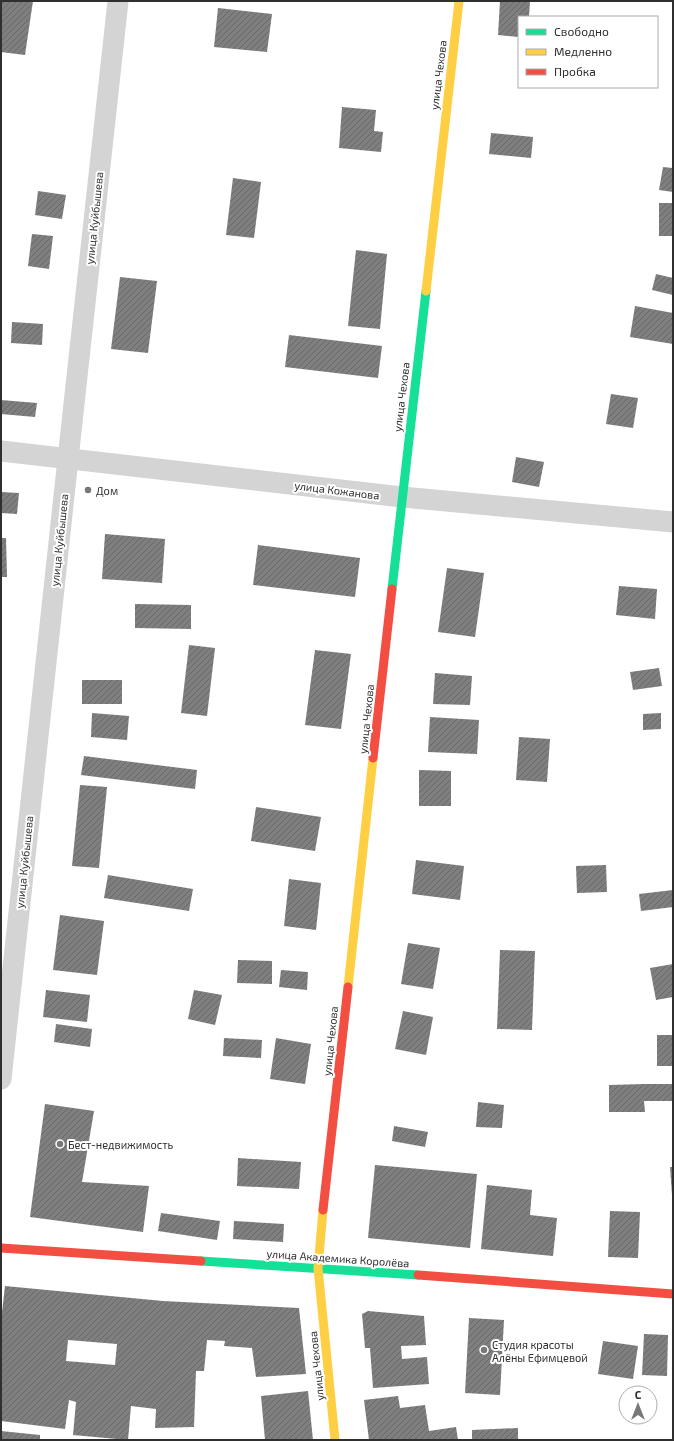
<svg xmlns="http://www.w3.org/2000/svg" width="674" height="1441" font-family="'Exo 2',sans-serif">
	<defs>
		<pattern id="building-hatch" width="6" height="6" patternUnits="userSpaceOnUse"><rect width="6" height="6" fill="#7f7f7f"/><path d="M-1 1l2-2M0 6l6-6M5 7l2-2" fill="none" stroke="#686868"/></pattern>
	</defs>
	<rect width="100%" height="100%" fill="#fff"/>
	<g fill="url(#building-hatch)" fill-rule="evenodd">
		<polygon points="1,1 33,1 25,55 1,52"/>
		<polygon points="500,1 530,1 529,17 519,17 519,37 498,35"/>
		<polygon points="218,8 272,14 267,52 214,47"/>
		<polygon points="342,107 376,110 374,131 383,132 381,152 339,148"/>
		<polygon points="491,133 533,137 531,158 489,154"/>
		<polygon points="663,167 673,168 673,192 659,190"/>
		<polygon points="233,178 261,182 254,238 226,235"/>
		<polygon points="38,191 66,195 62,219 35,215"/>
		<rect x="659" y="203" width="14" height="33"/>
		<polygon points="32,234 53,236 49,269 28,266"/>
		<polygon points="356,250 387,254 380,329 348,326"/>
		<polygon points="656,274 673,278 673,295 652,290"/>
		<polygon points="120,277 157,281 148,353 111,349"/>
		<polygon points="635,306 673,313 673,344 630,337"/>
		<polygon points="12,322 43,324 42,345 11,343"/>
		<polygon points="289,335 382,346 378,378 285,367"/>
		<polygon points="611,394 638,398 633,428 606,424"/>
		<polygon points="1,400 37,403 35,417 1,414"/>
		<polygon points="516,457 544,462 539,487 512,482"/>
		<polygon points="1,492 19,493 17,514 1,513"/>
		<polygon points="105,534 165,539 162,583 102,579"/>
		<polygon points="1,538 6,538 7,577 1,577"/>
		<polygon points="258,545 360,558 355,597 253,585"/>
		<polygon points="447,568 484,573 475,637 438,632"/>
		<polygon points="619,586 657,589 655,619 616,615"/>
		<polygon points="135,604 191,605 191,629 135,628"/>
		<polygon points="189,645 215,648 207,716 181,713"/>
		<polygon points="315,650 351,654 341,729 305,725"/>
		<polygon points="659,668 662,686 633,690 630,672"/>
		<polygon points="435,673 472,676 470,705 433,704"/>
		<rect x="82" y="680" width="40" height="24"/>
		<polygon points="92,713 129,716 127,740 91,737"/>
		<polygon points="661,713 661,729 643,730 643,714"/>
		<polygon points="430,717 479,720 477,754 428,752"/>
		<polygon points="519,737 550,739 547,782 516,780"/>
		<polygon points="84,756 197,770 195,789 81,775"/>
		<polygon points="419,770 451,771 451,806 419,806"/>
		<polygon points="80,785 107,787 99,868 72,866"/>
		<polygon points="256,807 321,817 315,851 251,841"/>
		<polygon points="416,860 464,866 460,900 412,894"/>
		<polygon points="606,865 607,892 577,893 576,866"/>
		<polygon points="108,875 193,889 189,911 104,898"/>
		<polygon points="289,879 321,883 316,930 284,926"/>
		<polygon points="673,890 673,907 641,911 639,894"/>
		<polygon points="60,915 104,921 97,975 53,970"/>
		<polygon points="408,943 440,948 433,989 401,984"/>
		<polygon points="500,950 535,951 532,1030 497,1029"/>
		<polygon points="238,960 272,961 272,984 237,983"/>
		<polygon points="673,964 673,997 656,1000 650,968"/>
		<polygon points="281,970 308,972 307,990 279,987"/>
		<polygon points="46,990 90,995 87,1022 43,1017"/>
		<polygon points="194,990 222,995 215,1025 188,1019"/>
		<polygon points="403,1011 433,1017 426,1055 395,1049"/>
		<polygon points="56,1024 92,1029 90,1047 54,1042"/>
		<rect x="657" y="1035" width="16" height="31"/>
		<polygon points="224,1038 262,1040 261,1058 223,1056"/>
		<polygon points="276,1038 311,1044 305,1084 270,1079"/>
		<polygon points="644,1084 673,1084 673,1101 644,1101 645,1112 609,1112 609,1085"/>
		<polygon points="478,1102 504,1105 502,1128 476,1127"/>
		<polygon points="45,1104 94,1111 82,1182 149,1186 143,1232 30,1217"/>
		<polygon points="394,1126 428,1132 425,1147 392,1141"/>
		<polygon points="238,1158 301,1162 299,1189 237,1186"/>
		<polygon points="375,1165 477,1174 470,1248 368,1238"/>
		<polygon points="670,1167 673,1167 673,1195 672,1195"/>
		<polygon points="487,1185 532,1190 530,1215 557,1218 553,1256 481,1249"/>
		<polygon points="610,1211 640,1212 638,1258 608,1257"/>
		<polygon points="161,1213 220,1221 217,1240 158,1231"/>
		<polygon points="234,1221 284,1224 283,1242 233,1239"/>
		<path d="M5,1286L163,1301L299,1308L306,1374L256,1377L252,1348L224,1346L225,1341L207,1340L204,1371H196L194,1427L155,1428L156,1409L131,1406L128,1440L73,1435L76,1402L69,1400L65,1429L1,1421V1321ZM68,1340L117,1344L115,1365L66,1361Z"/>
		<polygon points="368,1311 424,1316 426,1345 401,1346 402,1359 427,1357 429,1384 373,1388 370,1348 365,1348 362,1314"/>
		<polygon points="469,1318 504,1320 500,1395 465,1393"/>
		<polygon points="644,1334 668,1335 667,1376 642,1375"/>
		<polygon points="603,1341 638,1346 633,1379 598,1374"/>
		<polygon points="308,1391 313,1440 265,1440 261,1396"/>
		<polygon points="398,1396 400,1408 425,1405 429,1431 456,1427 458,1440 369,1440 364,1400"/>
		<polygon points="518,1428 518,1440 472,1440 472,1430"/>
		<polygon points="1,1431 40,1435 40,1440 1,1440"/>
	</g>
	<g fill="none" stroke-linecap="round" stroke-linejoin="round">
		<g stroke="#d4d4d4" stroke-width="21">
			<polyline points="1,451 402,497 673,522"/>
			<polyline points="1,1079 68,459 118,1"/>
		</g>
		<g stroke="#16e098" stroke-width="9">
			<polyline points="392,589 426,291"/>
			<polyline points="201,1261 418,1275"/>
		</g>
		<g stroke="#ffcf43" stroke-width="9">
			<polyline points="426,291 459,1"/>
			<polyline points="348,987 373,758"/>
			<polyline points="323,1210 318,1268 335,1440"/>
		</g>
		<g stroke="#f24e42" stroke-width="9">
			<polyline points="373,758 392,589"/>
			<polyline points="323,1210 348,987"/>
			<polyline points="1,1248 201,1261"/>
			<polyline points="418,1275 673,1294"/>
		</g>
	</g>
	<g fill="#787878" stroke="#fff" stroke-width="1.5">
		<circle cx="88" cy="490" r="4"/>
		<circle cx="60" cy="1144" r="4"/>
		<circle cx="484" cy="1350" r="4"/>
	</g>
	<g text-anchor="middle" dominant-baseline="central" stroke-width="4" stroke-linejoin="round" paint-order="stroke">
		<g font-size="11" fill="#2f2f2f" stroke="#fff">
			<text transform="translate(438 75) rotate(-83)">улица Чехова</text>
			<text transform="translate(94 218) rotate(-84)">улица Куйбышева</text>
			<text transform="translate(401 397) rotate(-83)">улица Чехова</text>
			<text transform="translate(337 490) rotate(7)">улица Кожанова</text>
			<text transform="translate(59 540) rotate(-84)">улица Куйбышева</text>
			<text transform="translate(366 719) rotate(-84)">улица Чехова</text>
			<text transform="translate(24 862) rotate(-84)">улица Куйбышева</text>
			<text transform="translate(330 1041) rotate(-84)">улица Чехова</text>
			<text transform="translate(338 1258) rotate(4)">улица Академика Королёва</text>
			<text transform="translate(316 1366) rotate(-96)">улица Чехова</text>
		</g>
		<g font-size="11" fill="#2f2f2f" stroke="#fff" text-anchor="start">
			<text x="96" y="490">Дом</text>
			<text x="68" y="1144">Бест-недвижимость</text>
			<text x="492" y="1344">Студия красоты<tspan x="492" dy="13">Алёны Ефимцевой</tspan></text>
		</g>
	</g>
	<rect width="674" height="1441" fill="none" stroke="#2f2f2f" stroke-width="4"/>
	<rect x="518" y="16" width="140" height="72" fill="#ffffff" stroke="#acacac"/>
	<rect x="526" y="29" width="20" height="6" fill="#16e098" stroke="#acacac"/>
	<text x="554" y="36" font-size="12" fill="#2f2f2f">Свободно</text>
	<rect x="526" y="49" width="20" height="6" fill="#ffcf43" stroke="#acacac"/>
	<text x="554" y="56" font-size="12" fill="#2f2f2f">Медленно</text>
	<rect x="526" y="69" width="20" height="6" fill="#f24e42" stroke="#acacac"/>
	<text x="554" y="76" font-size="12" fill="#2f2f2f">Пробка</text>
	<g transform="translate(638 1405)"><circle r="19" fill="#ffffff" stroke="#acacac"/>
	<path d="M0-3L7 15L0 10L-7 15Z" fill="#787878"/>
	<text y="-6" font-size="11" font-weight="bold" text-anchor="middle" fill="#2f2f2f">С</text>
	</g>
</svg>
